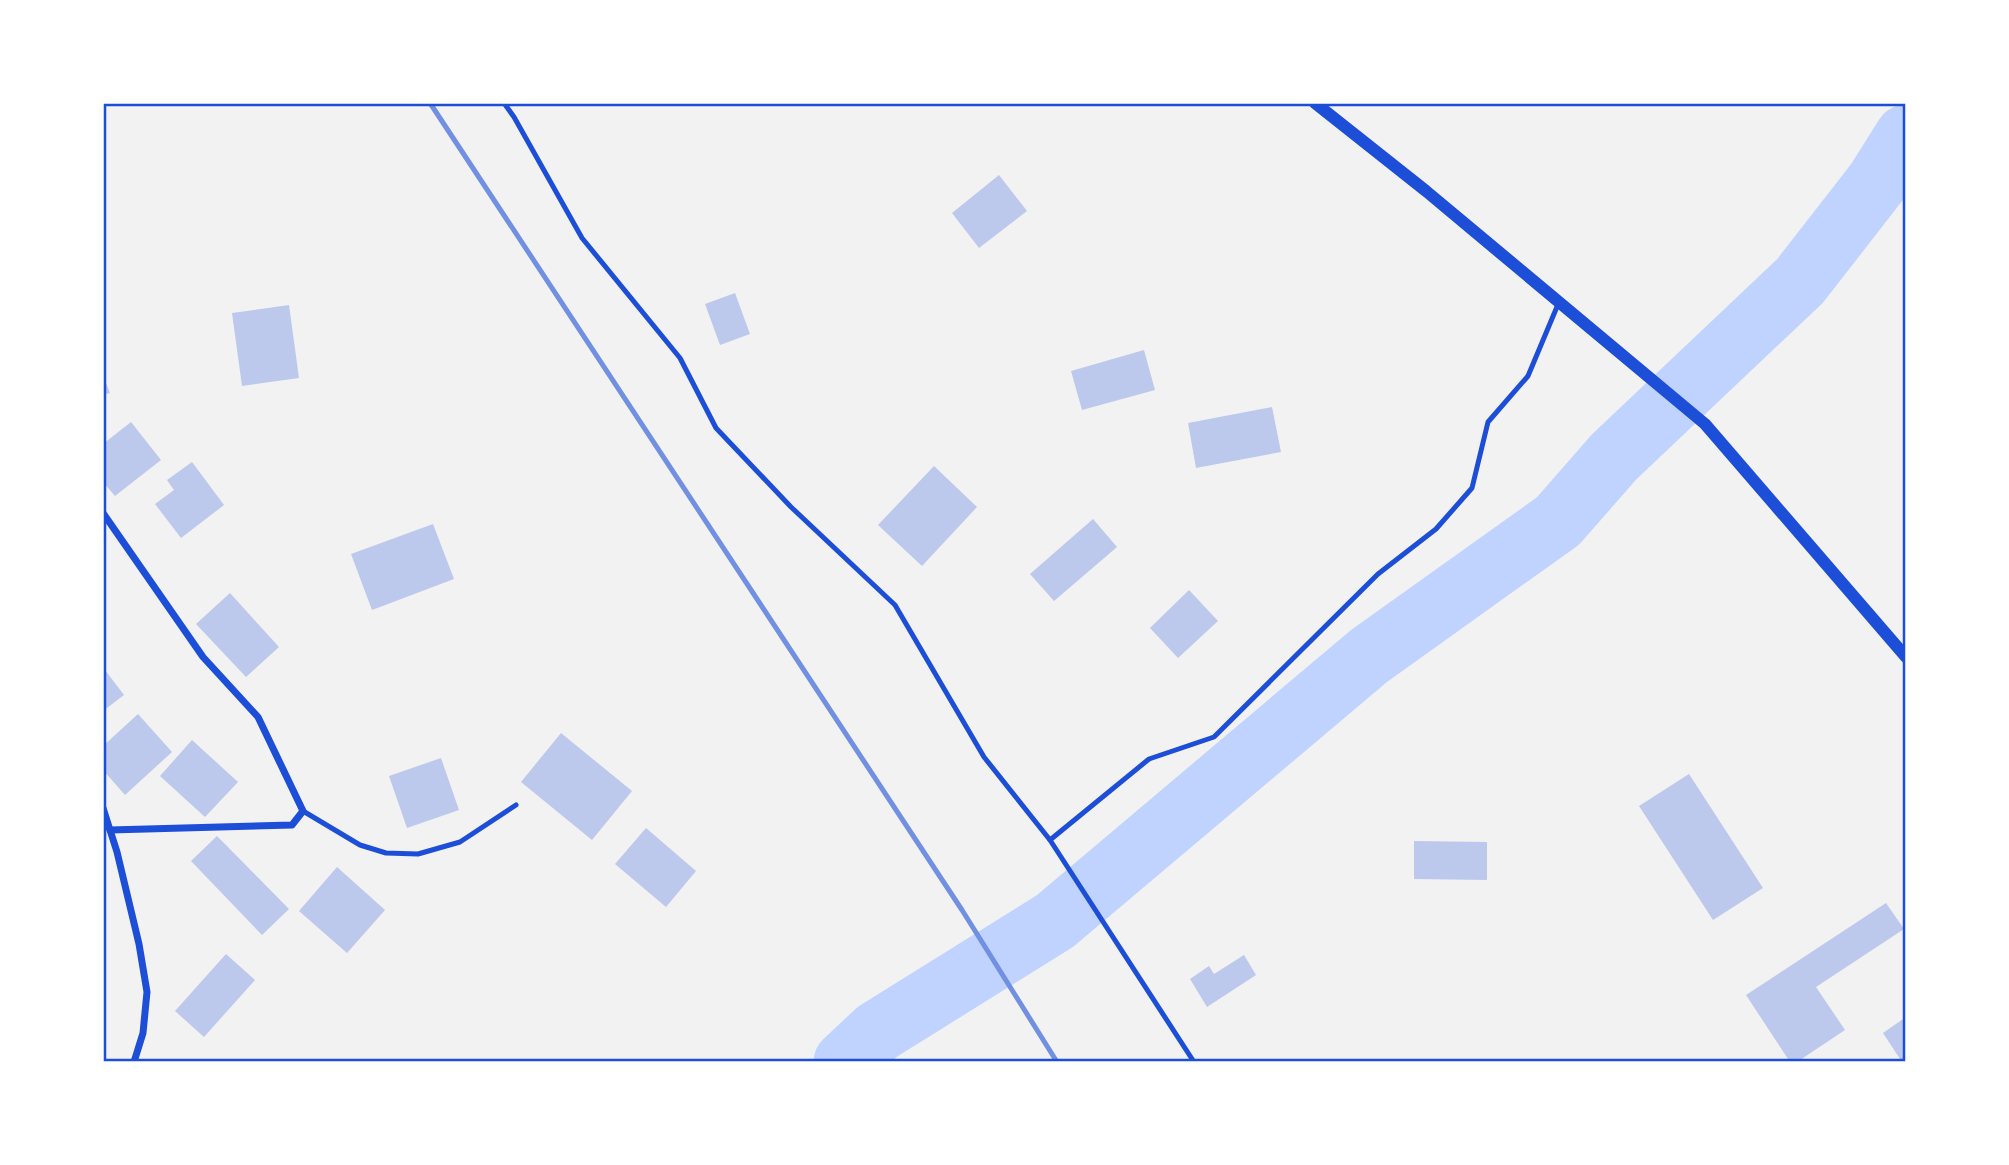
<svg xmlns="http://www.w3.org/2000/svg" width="2009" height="1165" font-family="Poppins,sans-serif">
	<rect width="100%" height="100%" fill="#f2f2f2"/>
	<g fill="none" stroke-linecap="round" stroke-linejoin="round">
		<polyline stroke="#bfd3fe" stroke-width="63" points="845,1062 877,1032 1055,921 1369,656 1558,521 1614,457 1800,281 1877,182 1906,136"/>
	</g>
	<g fill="#bdc9ec">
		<polygon points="999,175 1027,211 979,248 952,213"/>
		<polygon points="735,293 750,334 720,345 705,304"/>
		<polygon points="289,305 299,378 242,386 232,313"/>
		<polygon points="1144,350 1155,390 1082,410 1071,371"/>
		<polygon points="103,375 110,393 103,395"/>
		<polygon points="1272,407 1281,452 1196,468 1188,423"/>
		<polygon points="131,422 161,460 115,496 103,482 103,444"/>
		<polygon points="192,462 224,505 181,538 155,504 174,490 167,480"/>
		<polygon points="934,466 977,507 922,566 878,525"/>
		<polygon points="1093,519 1117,547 1054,601 1030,574"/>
		<polygon points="433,524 454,579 372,610 351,554"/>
		<polygon points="1189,590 1218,621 1178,658 1150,628"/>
		<polygon points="230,593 279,647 246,677 196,624"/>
		<polygon points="105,670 124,695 103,711 103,671"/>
		<polygon points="138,714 172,752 125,795 103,770 103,746"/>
		<polygon points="561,733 632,791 592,840 521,782"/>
		<polygon points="192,740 238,782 205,817 160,776"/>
		<polygon points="441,758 459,810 407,828 389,776"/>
		<polygon points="1689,774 1763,888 1713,920 1639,806"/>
		<polygon points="646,828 696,871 666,907 615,864"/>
		<polygon points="217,836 289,909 262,935 191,861"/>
		<polygon points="1414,841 1487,842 1487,880 1414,879"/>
		<polygon points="337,867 385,910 347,953 299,911"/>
		<polygon points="1886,903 1904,929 1816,987 1845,1030 1797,1062 1790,1062 1746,995"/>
		<polygon points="226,954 255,980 204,1037 175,1011"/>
		<polygon points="1244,955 1256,975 1207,1007 1190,979 1209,966 1214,974"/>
		<polygon points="1906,1017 1906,1062 1902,1062 1883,1033"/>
	</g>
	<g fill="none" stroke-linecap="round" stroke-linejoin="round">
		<g stroke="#1d4ed8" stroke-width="5">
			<polyline points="504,103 514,117 582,238 680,358 716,428 791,507 895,605 984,757 1050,840 1194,1062"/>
			<polyline points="303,811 360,845 386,853 418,854 460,842 516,805"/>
			<polyline points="1050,840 1149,759 1214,737 1378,574 1436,529 1472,488 1488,422 1528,376 1559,302"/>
		</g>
		<g stroke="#1d4ed8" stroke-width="7">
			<polyline points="103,513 203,657 258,717 303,811 292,825 110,830"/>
			<polyline points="103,808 117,852 139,944 147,992 143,1033 134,1062"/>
		</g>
		<polyline stroke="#1d4ed8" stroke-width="12" points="1315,103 1426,191 1705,424 1906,657"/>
		<polyline stroke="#7290e2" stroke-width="5" points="430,103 962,910 1057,1062"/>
	</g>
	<rect width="2009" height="1165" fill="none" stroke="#ffffff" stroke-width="210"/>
	<rect x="105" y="105" width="1799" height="955" fill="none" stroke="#1d4ed8" stroke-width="2.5"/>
</svg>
